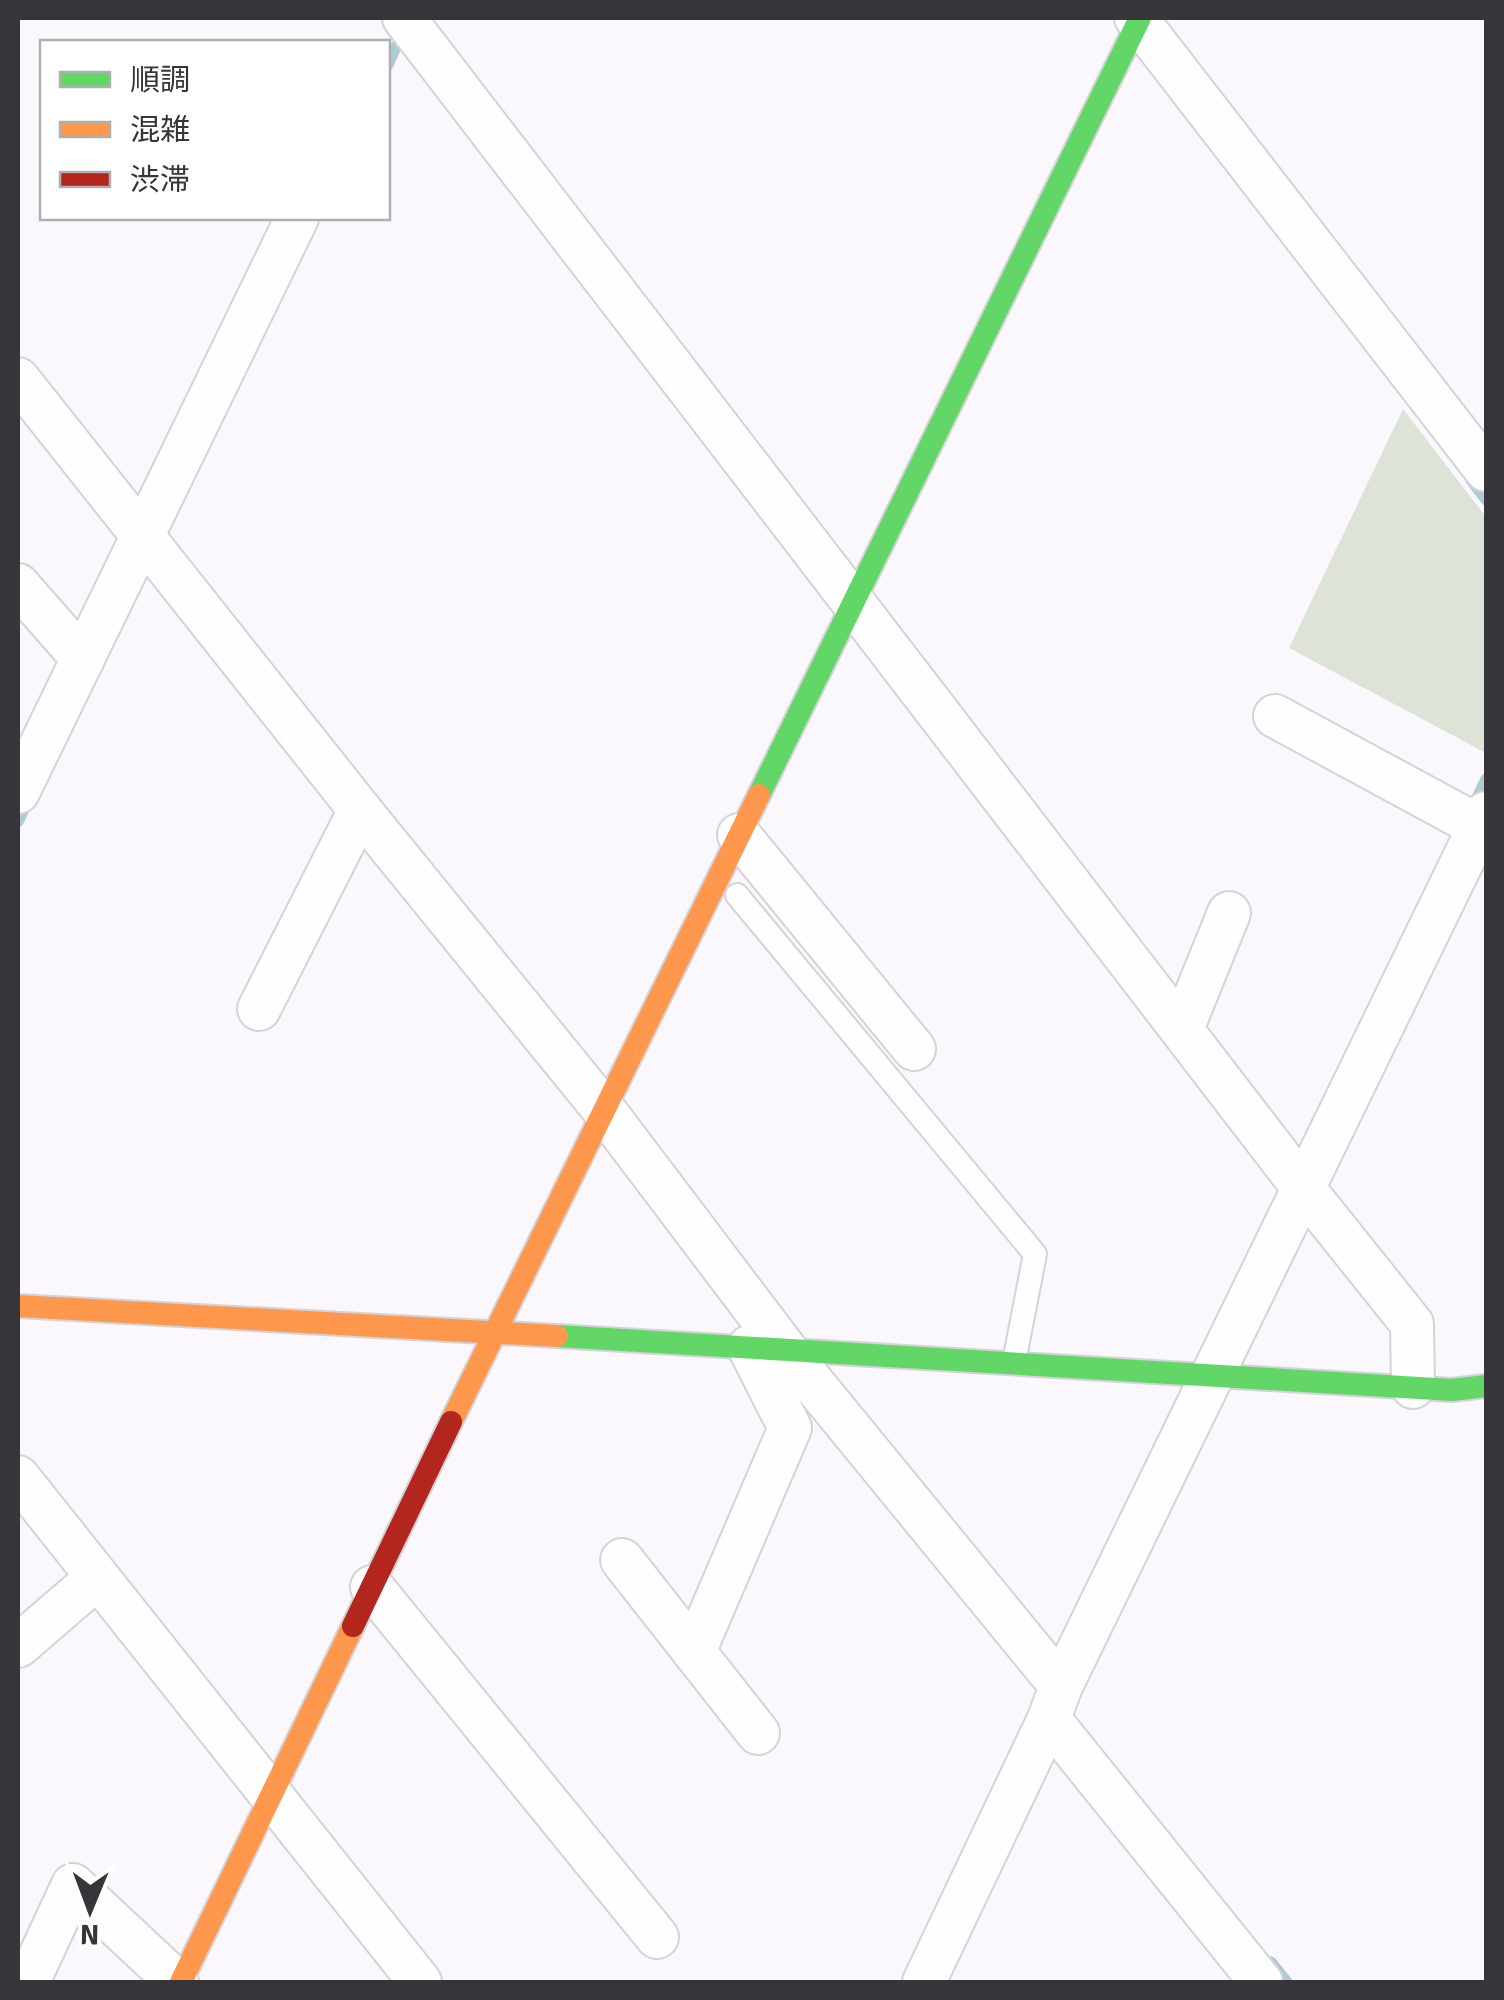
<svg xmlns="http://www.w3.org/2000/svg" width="1504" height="2000" font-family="Signika,'Noto Sans JP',sans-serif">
	<rect width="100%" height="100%" fill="#faf8fc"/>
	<polygon fill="#dde4d7" points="1403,409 1486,517 1486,753 1289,648"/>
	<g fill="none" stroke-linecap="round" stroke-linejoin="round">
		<g stroke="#afcad3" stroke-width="11">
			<polyline points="388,65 397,45"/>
			<polyline points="1471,480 1486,500"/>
			<polyline points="1474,804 1486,779"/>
			<polyline points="18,822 29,799"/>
			<polyline points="1271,1962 1287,1982"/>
		</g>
		<g stroke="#d4d3d7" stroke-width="26">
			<polyline id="lane" points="737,895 1035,1254 1014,1362"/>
		</g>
		<g stroke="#d4d3d7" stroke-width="46">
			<g id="street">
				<polyline points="404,18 1304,1189 1412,1324 1413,1387"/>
				<polyline points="1136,18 1486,470"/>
				<polyline points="18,379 360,810 604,1110 785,1349 1061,1686"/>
				<polyline points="18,585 83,659"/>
				<polyline points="1275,716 1480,827"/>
				<polyline points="18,792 297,218"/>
				<polyline points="739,835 914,1049"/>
				<polyline points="259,1009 360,810"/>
				<polyline points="1182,1029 1229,913"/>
				<polyline points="18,1477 420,1982"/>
				<polyline points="622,1560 758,1733"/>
				<polyline points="372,1587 657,1937"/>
				<polyline points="18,1646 97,1578"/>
				<polyline points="694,1652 790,1428 749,1347"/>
				<polyline points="1049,1719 1261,1982"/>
				<polyline points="28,1982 73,1885 177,1982"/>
				<polyline points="924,1982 1049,1719 1061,1686 1486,813"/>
			</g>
		</g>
		<g stroke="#d4d3d7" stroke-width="26">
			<g id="fast">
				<polyline points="759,795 1140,18"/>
				<polyline points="557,1336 1452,1390 1486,1386"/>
			</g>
		</g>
		<g stroke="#d4d3d7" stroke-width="26">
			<g id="slow">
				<polyline points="18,1306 557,1336"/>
				<polyline points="451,1422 759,795"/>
				<polyline points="181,1982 353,1626"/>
			</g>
		</g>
		<g stroke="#d4d3d7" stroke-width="26">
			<polyline id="jam" points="353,1626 451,1422"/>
		</g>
		<use href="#lane" stroke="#fefeff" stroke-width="22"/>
		<use href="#street" stroke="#fefeff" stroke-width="42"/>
		<use href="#fast" stroke="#63d668" stroke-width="22"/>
		<use href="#slow" stroke="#ff974d" stroke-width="22"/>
		<use href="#jam" stroke="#b3261e" stroke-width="22"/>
	</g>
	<rect width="1504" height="2000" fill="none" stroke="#37353a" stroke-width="40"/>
	<rect x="40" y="40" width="350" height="180" fill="#ffffff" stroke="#afaeb0" stroke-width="2.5"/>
	<rect x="60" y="72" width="50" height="15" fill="#63d668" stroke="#afaeb0" stroke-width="2.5"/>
	<text x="130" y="90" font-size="30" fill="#37353a">順調</text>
	<rect x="60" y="122" width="50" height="15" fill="#ff974d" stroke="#afaeb0" stroke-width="2.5"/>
	<text x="130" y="140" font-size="30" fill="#37353a">混雑</text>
	<rect x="60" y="172" width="50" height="15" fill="#b3261e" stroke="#afaeb0" stroke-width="2.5"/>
	<text x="130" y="190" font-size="30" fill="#37353a">渋滞</text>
	<g transform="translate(90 1910) rotate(181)" stroke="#ffffff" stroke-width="8" paint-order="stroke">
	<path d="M0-8L18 38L0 25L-18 38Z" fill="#37353a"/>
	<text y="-15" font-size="28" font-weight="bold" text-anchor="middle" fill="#37353a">N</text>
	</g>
</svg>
